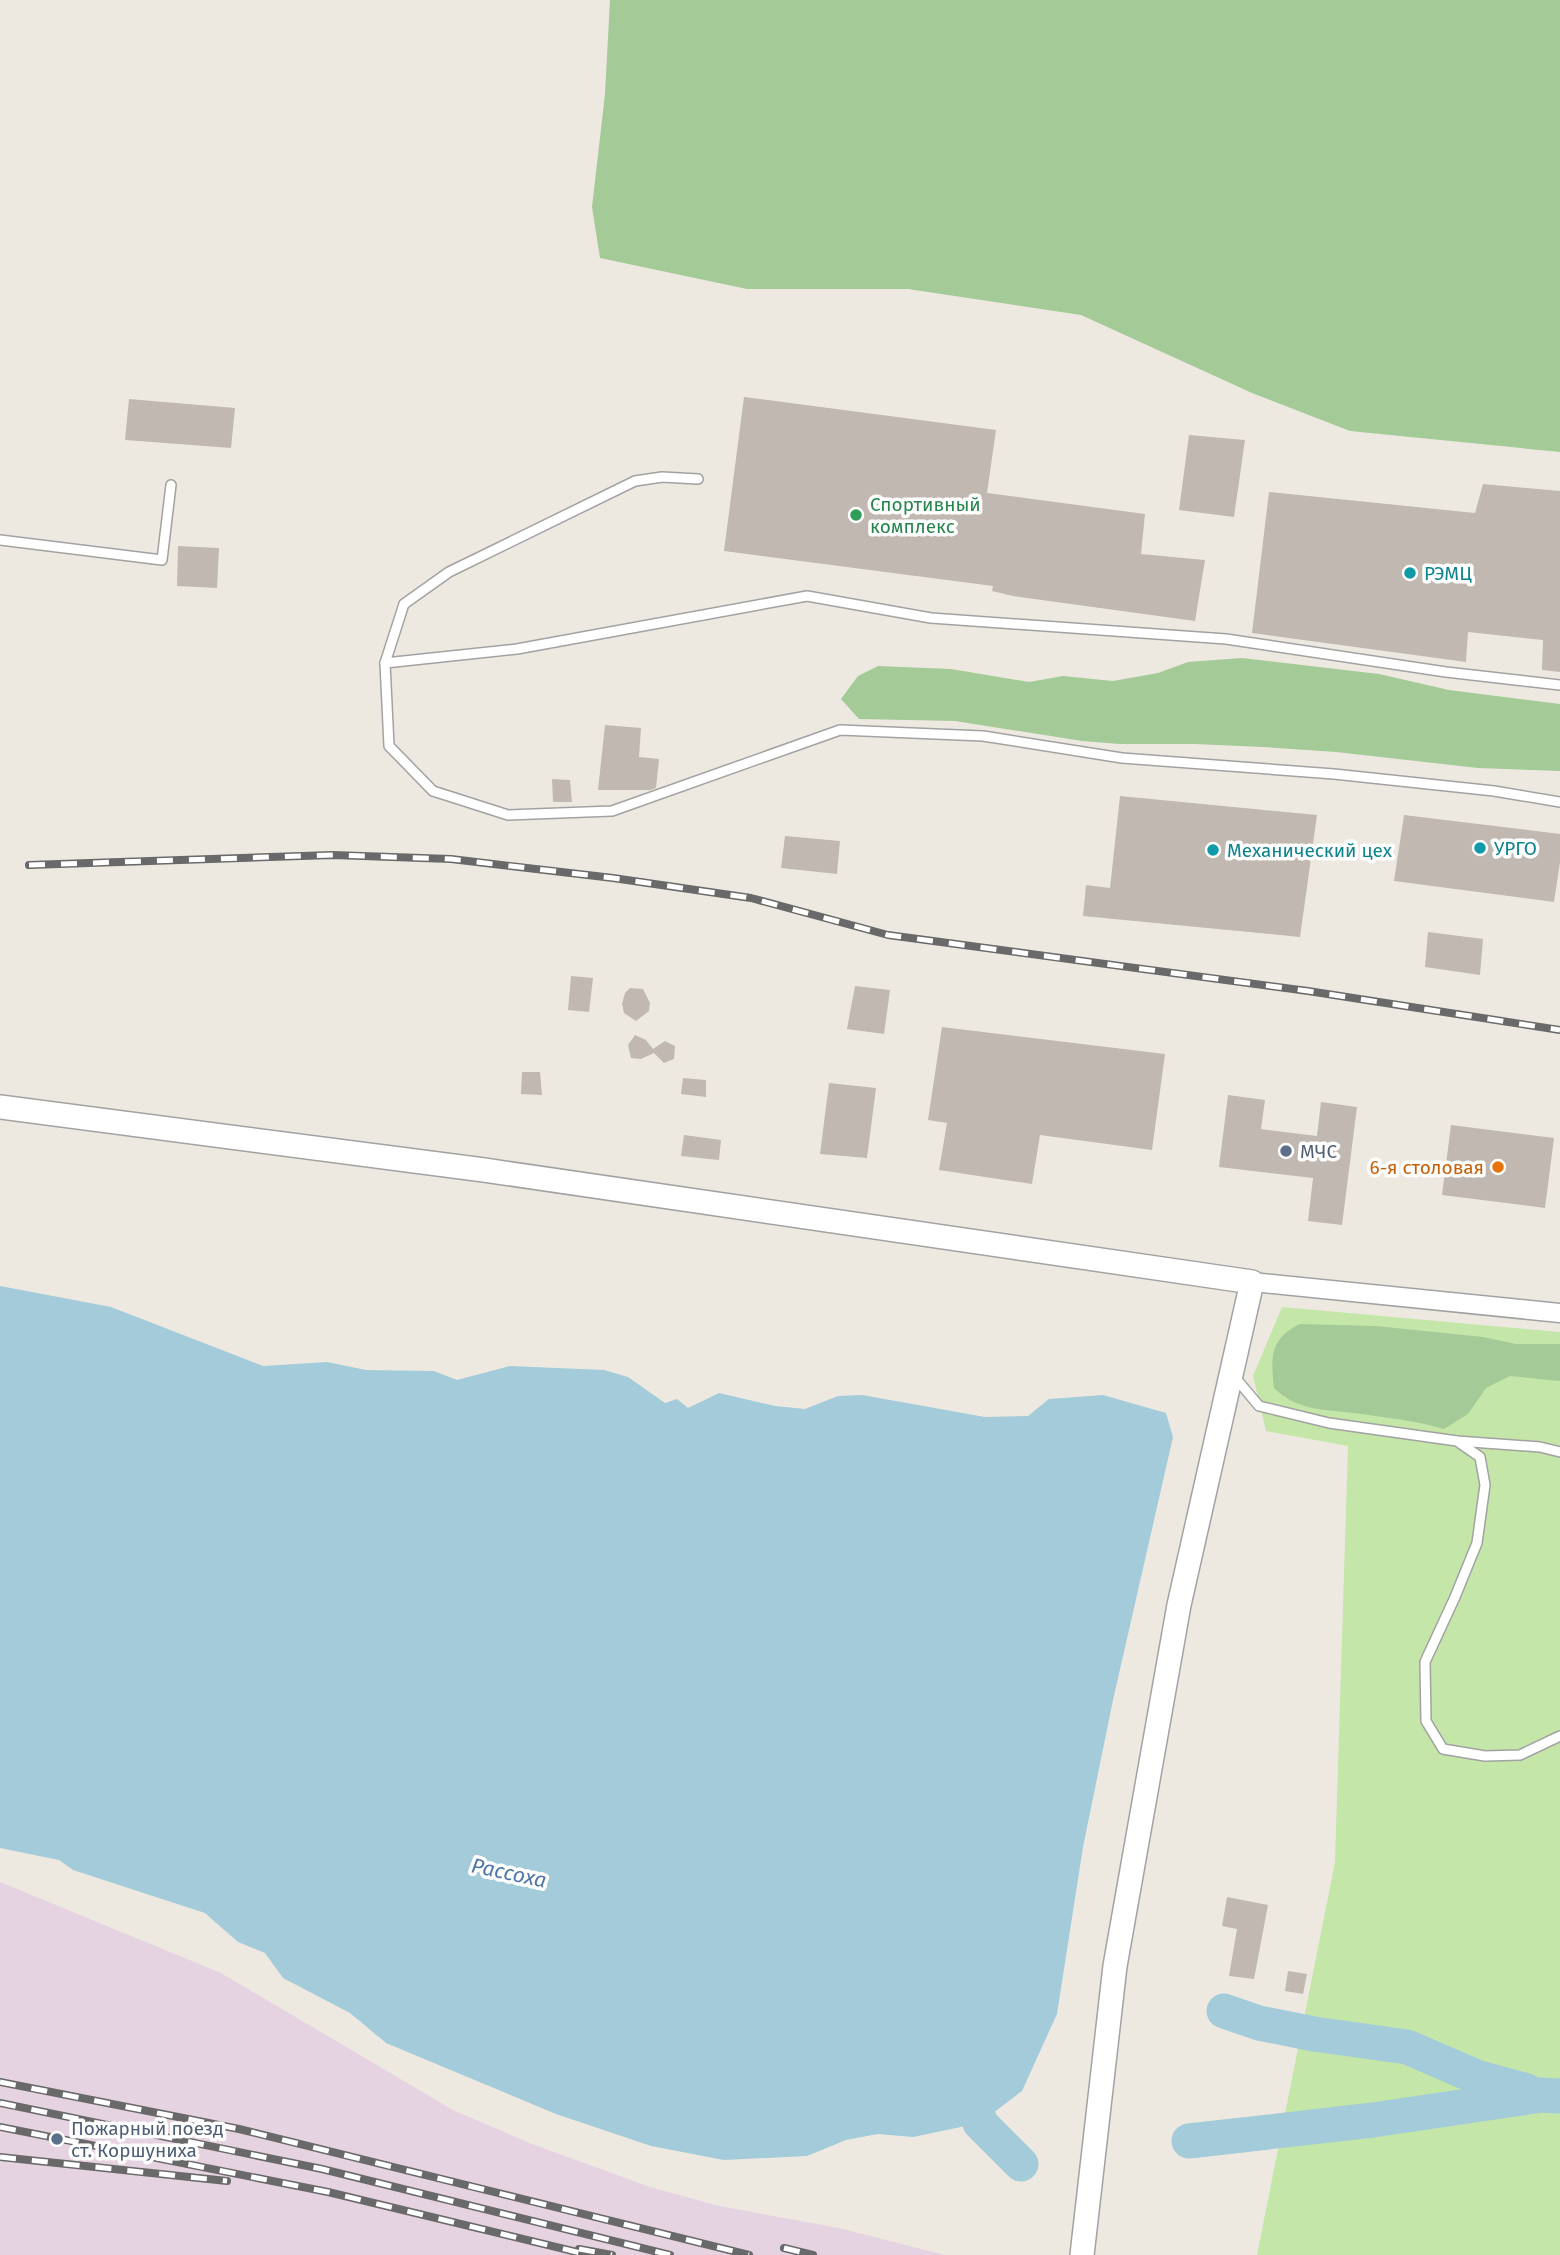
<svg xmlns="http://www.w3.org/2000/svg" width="1560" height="2255" font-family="'Fira Sans',sans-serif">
	<rect width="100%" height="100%" fill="#ede9e1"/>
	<polygon fill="#e5d3e1" points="0,1882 221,1973 453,2110 532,2144 650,2187 719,2206 839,2228 945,2255 0,2255"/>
	<polygon fill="#c4e6a8" points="1282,1307 1560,1332 1560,2255 1257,2255 1335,1862 1348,1446 1266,1431 1253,1376"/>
	<g fill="#a4ca97">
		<polygon points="610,0 1560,0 1560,452 1350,431 1252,393 1081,315 908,289 747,289 600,258 592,207 605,94"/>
		<polygon points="1242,658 1379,674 1449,690 1560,704 1560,771 1478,768 1336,752 1263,747 1194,744 1120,744 1082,741 955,721 859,719 841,699 858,676 878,666 951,669 1029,682 1063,676 1113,681 1158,673 1188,662"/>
		<path d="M1300 1324 1376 1326 1483 1337 1516 1344H1560V1381L1510 1376 1486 1388 1468 1414 1444 1429C1417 1421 1389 1418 1362 1414 1330 1409 1299 1413 1274 1388 1271 1358 1269 1339 1300 1324Z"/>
	</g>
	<polygon fill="#a3cbd9" points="0,1286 111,1307 263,1366 327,1362 366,1370 434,1371 457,1380 510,1366 604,1370 628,1377 665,1403 677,1399 688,1408 719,1393 775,1406 805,1409 838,1396 862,1395 985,1417 1028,1416 1049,1399 1103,1395 1166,1413 1173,1437 1113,1700 1083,1847 1057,2014 1022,2091 980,2123 913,2137 878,2134 846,2140 807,2156 724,2160 651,2146 556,2114 386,2043 350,2013 283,1978 265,1953 238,1942 205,1913 73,1870 59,1860 0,1848"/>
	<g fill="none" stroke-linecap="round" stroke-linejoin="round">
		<g stroke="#a3cbd9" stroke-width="35">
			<polyline points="1224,2011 1259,2023 1314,2034 1407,2047 1479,2078 1527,2091"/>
			<polyline points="970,2079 980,2123 1021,2164"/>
			<polyline points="1189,2141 1373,2120 1541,2095 1560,2096"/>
		</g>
	</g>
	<g fill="#c1b8b1">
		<polygon points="744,397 996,430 987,493 1145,514 1141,554 1205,560 1195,621 1013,596 992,591 993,586 724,551"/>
		<polygon points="129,399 235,408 231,448 125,440"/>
		<polygon points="1189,435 1245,440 1234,517 1179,510"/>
		<polygon points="1483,484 1560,491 1560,672 1542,670 1543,640 1468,632 1466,662 1252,633 1269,492 1475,513"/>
		<polygon points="178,546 219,548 217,588 177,586"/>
		<polygon points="605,725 641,728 639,757 659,759 656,788 650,790 598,790"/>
		<polygon points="552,779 570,780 572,802 553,802"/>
		<polygon points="1120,796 1317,815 1300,937 1083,916 1086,885 1110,888"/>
		<polygon points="1404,815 1560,834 1560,862 1554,902 1394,881"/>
		<polygon points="785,836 840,841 837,874 781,868"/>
		<polygon points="1428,932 1483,939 1480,975 1425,967"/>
		<polygon points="571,976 593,978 589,1012 568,1010"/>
		<polygon points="855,986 890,990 884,1034 847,1029"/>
		<polygon points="630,988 643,989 650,1003 649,1011 636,1021 624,1013 622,1004 625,993"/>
		<polygon points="942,1027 1165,1054 1152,1150 1040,1135 1032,1184 939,1170 947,1123 928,1120"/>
		<polygon points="635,1035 646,1040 653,1049 665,1041 675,1046 674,1059 664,1063 654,1053 641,1059 631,1058 628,1045"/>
		<polygon points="522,1072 540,1072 542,1095 521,1094"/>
		<polygon points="683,1078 706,1080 706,1097 681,1094"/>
		<polygon points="829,1083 876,1088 867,1158 820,1154"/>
		<polygon points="1228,1095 1265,1100 1261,1129 1317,1136 1321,1102 1357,1107 1342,1225 1308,1221 1313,1178 1219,1167"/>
		<polygon points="1451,1125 1554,1138 1545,1208 1442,1195"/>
		<polygon points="684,1135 721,1140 719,1160 681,1156"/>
		<polygon points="1227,1897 1268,1905 1254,1979 1229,1976 1237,1929 1222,1926"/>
		<polygon points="1288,1971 1307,1974 1303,1994 1285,1991"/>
	</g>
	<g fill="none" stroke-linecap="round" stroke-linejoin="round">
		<g stroke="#a2a2a2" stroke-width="12">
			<g id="service">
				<polyline points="0,540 162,560 171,485"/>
				<polyline points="385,663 404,604 449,572 635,481 662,477 698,479"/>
				<polyline points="1560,685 1446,672 1226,639 931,618 807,596 517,649 385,663 389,746 433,791 508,815 612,811 840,730 983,736 1122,758 1334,774 1494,791 1560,802"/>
				<polyline points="1233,1375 1259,1406 1329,1423 1457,1441 1540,1447 1560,1452"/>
				<polyline points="1457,1441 1480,1457 1485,1485 1477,1543 1455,1597 1425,1662 1426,1721 1443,1749 1485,1756 1520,1755 1560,1736"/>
			</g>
		</g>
		<g stroke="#a2a2a2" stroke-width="21">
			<polyline id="minor" points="1252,1282 1560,1313"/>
		</g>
		<g stroke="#a2a2a2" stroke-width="26">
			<polyline id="tertiary" points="0,1107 484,1170 1252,1282 1179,1605 1115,1966 1082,2255"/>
		</g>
		<use href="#service" stroke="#fff" stroke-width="9"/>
		<use href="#minor" stroke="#fff" stroke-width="18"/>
		<use href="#tertiary" stroke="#fff" stroke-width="23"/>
		<g stroke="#696969" stroke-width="8">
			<g id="rail">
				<polyline points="29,865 333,855 451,859 613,878 751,898 888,935 1308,991 1560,1030"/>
				<polyline points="0,2082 239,2129 749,2255"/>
				<polyline points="0,2103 322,2169 670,2255"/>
				<polyline points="0,2127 328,2192 589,2255"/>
				<polyline points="0,2157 227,2181"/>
				<polyline points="784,2248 813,2255"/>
				<polyline points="579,2249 612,2255"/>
			</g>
		</g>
		<use href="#rail" stroke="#fff" stroke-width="5" stroke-dasharray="16" stroke-linecap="butt"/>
	</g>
	<circle fill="#2e9e5b" stroke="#fff" stroke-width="2.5" cx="856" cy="515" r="7"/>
	<g fill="#0f9aa8" stroke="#fff" stroke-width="2.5">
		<circle cx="1410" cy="573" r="7"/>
		<circle cx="1480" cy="848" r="7"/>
		<circle cx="1213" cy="850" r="7"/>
	</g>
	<g fill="#5c6f8a" stroke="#fff" stroke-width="2.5">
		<circle cx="1286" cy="1151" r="7"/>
		<circle cx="57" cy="2139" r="7"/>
	</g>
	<circle fill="#e8710a" stroke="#fff" stroke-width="2.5" cx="1498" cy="1167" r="7"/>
	<g text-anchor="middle" stroke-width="7" stroke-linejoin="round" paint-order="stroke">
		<g font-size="19" fill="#27864d" stroke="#fff" text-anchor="start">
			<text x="870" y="511">Спортивный<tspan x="870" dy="22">комплекс</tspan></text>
		</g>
		<g font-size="19" fill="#0d838f" stroke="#fff" text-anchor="start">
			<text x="1424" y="580">РЭМЦ</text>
			<text x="1494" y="855">УРГО</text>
			<text x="1227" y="857">Механический цех</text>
		</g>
		<g font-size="19" fill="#4e5e75" stroke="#fff" text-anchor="start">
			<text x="1300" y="1158">МЧС</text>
			<text x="71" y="2135">Пожарный поезд<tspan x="71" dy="22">ст. Коршуниха</tspan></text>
		</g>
		<g font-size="19" fill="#c56008" stroke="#fff" text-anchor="end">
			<text x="1484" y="1174">6-я столовая</text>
		</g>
		<g font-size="21" font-style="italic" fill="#4d76a6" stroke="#fff">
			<text transform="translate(509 1873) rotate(12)" y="7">Рассоха</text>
		</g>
	</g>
</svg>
